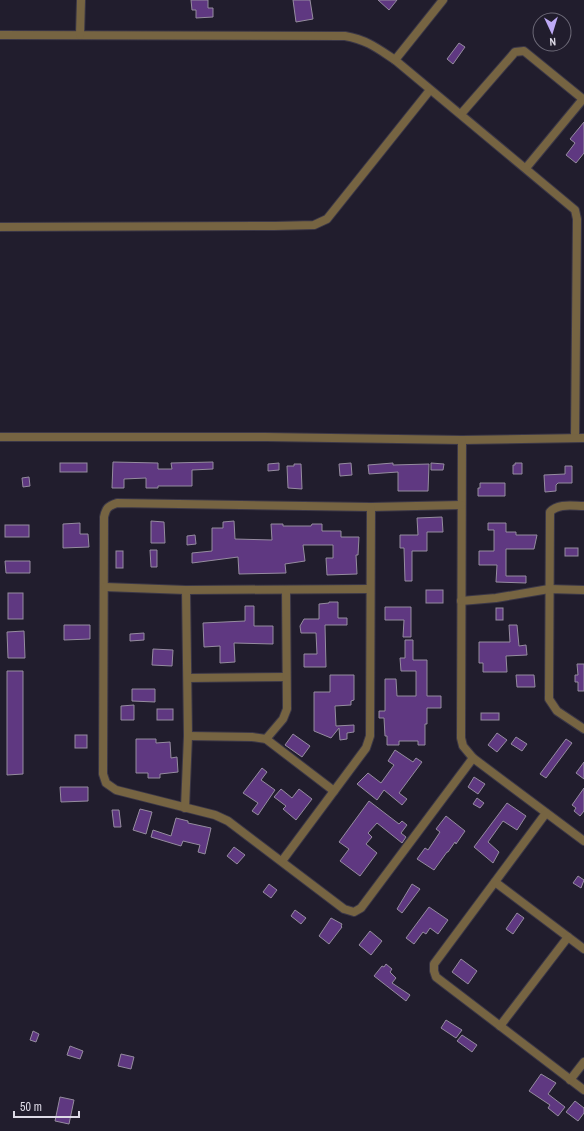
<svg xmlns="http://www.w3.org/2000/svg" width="584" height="1131" font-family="'Archivo Narrow',sans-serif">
	<rect width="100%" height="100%" fill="#211d2d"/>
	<g fill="#5f3881" stroke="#958c9f">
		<polygon points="191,0 208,0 208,8 213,8 213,17 196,18 196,10 192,10"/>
		<polygon points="293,0 310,0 313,19 296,22"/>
		<polygon points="378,0 397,0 389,10"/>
		<polygon points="459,43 465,47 453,64 447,59"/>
		<polygon points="584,122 584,153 576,163 566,155 575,143 570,139"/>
		<polygon points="113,462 158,463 158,469 172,469 171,463 213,462 213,469 192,470 192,486 158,486 158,488 146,488 146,478 124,479 124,488 112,488"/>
		<rect x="60" y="463" width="27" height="9"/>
		<polygon points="279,463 279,470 268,471 268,464"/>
		<polygon points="351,463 352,475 340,476 339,464"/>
		<polygon points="393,463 393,465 429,464 428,491 398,491 398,472 369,474 368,465"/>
		<polygon points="431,463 444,464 443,470 431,470"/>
		<polygon points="515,463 522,463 522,474 513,474 513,465 515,465"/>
		<polygon points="294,464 301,464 302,489 288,488 287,466 294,466"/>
		<polygon points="565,466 572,466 572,483 558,483 556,485 556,491 545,492 544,475 565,474"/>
		<polygon points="29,477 30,486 23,487 22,478"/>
		<polygon points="480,483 505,483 505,496 478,496 478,488 480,488"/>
		<polygon points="442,517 443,532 427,532 427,551 412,551 412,581 405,581 404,548 400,548 400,535 418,535 417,518"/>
		<polygon points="151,521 164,522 165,543 151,543"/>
		<polygon points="234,521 235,539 272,540 271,524 283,524 283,526 311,526 312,524 322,524 322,531 341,531 341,537 359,537 358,555 356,555 357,574 327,575 326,558 333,558 333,545 303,545 305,561 285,564 286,573 239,574 238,557 192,563 192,553 212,551 212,528 223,528 223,522"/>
		<polygon points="80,523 80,534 88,534 89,547 63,548 63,524"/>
		<polygon points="488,523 506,523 506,532 516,532 516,535 537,535 534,549 506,549 506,576 526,576 526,583 496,582 497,565 479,565 479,551 494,551 494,530 488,530"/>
		<rect x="5" y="525" width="24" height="12"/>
		<polygon points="195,535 196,544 187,545 187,536"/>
		<rect x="565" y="548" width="13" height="8"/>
		<polygon points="150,550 157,550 157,567 151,567"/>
		<rect x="116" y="551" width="7" height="17"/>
		<polygon points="5,561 30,561 30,573 6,573"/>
		<rect x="426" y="590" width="17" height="13"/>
		<rect x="8" y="593" width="15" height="26"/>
		<polygon points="329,602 338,602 338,618 347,618 347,625 325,625 326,667 304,667 304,654 317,654 316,633 301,633 300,626 304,619 319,619 319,604 329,603"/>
		<polygon points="245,606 254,606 254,626 273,626 273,644 234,643 235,662 220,663 220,646 204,647 203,623 245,621"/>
		<polygon points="385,607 411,607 411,637 403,637 404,620 385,620"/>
		<rect x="496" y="608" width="7" height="12"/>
		<polygon points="64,625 90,625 90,639 64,640"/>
		<polygon points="509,625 517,625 519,646 526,645 527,655 506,656 507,672 483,672 483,663 479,663 479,642 510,642"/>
		<polygon points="24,631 25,658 8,658 7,632"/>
		<polygon points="144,633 144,640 130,641 130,634"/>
		<polygon points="405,640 413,640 413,660 427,660 427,696 441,696 441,708 427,708 427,724 425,724 425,745 418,745 418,741 399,741 399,745 387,745 387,736 385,736 384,718 379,718 379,711 385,711 385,679 396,679 397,696 416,696 416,671 401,671 400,658 405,658"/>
		<polygon points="153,649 173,650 172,666 152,665"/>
		<polygon points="577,664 584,664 584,691 578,691 578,682 575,682 575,675 578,675"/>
		<polygon points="7,671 23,671 23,774 7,775"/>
		<polygon points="330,675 354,675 354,700 351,701 351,705 335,706 336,726 354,725 354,732 347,733 347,739 340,740 339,728 331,738 314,731 314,692 330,692"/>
		<polygon points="516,675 534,675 535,687 517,687"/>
		<polygon points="132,689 155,689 155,702 132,701"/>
		<polygon points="134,705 134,720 121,720 121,706"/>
		<rect x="157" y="709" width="16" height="11"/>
		<rect x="481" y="713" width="18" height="7"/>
		<polygon points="497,733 507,740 497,752 488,745"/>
		<polygon points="293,734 310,746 302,757 285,745"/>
		<rect x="75" y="735" width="12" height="13"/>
		<polygon points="516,737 527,744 522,751 511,744"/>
		<polygon points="136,739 156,739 156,743 170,742 171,758 177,757 178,772 160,774 160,778 148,778 148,773 136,773"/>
		<polygon points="566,739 572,743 546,778 540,774"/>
		<polygon points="395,750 413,762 416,758 422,762 399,793 407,799 402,805 384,790 377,800 357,784 368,773 381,783 394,765 388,761"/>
		<polygon points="584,762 584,779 576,773"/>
		<polygon points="262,768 267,772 261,780 275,790 258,815 252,811 258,803 243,793"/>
		<polygon points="474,777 485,784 478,794 468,787"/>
		<polygon points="60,787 88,787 88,801 61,802"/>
		<polygon points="584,788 584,811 580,816 574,811 576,808 572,805"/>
		<polygon points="281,789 292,798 299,789 312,799 296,820 283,809 286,806 274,797"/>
		<polygon points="477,798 484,803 480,808 473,804"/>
		<polygon points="369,801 399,824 402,821 407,825 401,833 406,837 402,843 377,823 368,833 372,837 366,844 377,853 360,876 340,861 349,849 339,842"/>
		<polygon points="507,803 526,816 517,830 503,821 488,842 499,852 493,863 474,847"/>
		<polygon points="140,809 152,812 146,834 133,830"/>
		<polygon points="112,810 119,810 121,827 114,827"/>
		<polygon points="446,816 465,831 456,844 455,842 448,852 447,852 434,870 417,859 425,848 428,850 440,832 436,829"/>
		<polygon points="176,818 188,821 188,823 211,828 205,854 198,852 200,845 183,841 181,846 151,837 153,830 171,836"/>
		<polygon points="234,847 245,855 237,864 227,856"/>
		<polygon points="578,876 584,880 581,888 573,883"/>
		<polygon points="269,884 277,890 271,898 263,892"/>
		<polygon points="412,884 420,889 402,913 397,909"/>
		<polygon points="429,907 448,920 438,934 430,928 426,934 423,932 414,944 406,938"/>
		<polygon points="295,910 306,918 301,924 291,916"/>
		<polygon points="517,913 524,918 513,934 506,929"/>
		<polygon points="331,918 342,924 341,926 342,927 329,944 319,936"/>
		<polygon points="370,931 382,941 371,955 359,945"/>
		<polygon points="461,959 477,971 468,984 452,972"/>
		<polygon points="386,964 392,969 390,972 396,978 392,983 410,995 406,1001 374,976 382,966 384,967"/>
		<polygon points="446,1020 462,1030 456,1038 441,1028"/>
		<polygon points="33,1031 39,1034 36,1042 30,1040"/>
		<polygon points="462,1035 477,1045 472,1052 457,1041"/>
		<polygon points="70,1046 83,1051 80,1059 67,1055"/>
		<polygon points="121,1054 134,1057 131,1069 118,1066"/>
		<polygon points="541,1074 556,1083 548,1094 565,1107 558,1116 548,1108 550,1105 529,1091"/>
		<polygon points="60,1097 74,1100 69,1124 55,1121"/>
		<polygon points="575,1101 584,1108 584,1113 578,1121 566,1112"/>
	</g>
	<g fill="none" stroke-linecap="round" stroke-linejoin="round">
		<g stroke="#3b3747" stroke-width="10">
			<g id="minor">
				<path d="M0 35 345 36C367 40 377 48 395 60L575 210 577 219 575 438"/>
				<polyline points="80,35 81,0"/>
				<polyline points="395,60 443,0"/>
				<polyline points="461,114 515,52 524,51 584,100"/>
				<polyline points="526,168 583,99"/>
				<polyline points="0,227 275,226 314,225 327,219 430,90"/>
				<polyline points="0,437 266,437 462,440 584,438"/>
				<polyline points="462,440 461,738 463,746 473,758 584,841"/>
				<path d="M461 505 371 507 117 503C108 506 106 508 104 517L103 774 106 783 116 790 215 815 228 821 344 909 354 912 361 908 473 758"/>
				<path d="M584 506C573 506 558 503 550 512L549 699 557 711 584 729"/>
				<polyline points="105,587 186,590 370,589"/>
				<polyline points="461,601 496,598 549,589 584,590"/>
				<polyline points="188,678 286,677"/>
				<polyline points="188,736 252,737 266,739 334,791"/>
				<polyline points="266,739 283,719 287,709 286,590"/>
				<polyline points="185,808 188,736 186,590"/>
				<polyline points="546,813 434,964 434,971 436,977 584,1090"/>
				<polyline points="282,861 366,748 370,736 371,507"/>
				<polyline points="495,882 584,949"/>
				<polyline points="500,1026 568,937"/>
				<polyline points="570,1080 584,1062"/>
			</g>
		</g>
		<use href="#minor" stroke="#766442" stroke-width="8"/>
	</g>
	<g transform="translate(552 32) rotate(176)"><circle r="19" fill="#211d2d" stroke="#6c6977"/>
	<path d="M0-3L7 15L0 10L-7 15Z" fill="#bda9f5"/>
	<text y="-6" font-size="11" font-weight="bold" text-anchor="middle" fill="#dddae6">N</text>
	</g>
	<path d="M14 1111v6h65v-6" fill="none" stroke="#dddae6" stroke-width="2"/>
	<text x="20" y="1111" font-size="12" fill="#dddae6" stroke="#211d2d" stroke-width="3" paint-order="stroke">50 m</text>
</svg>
